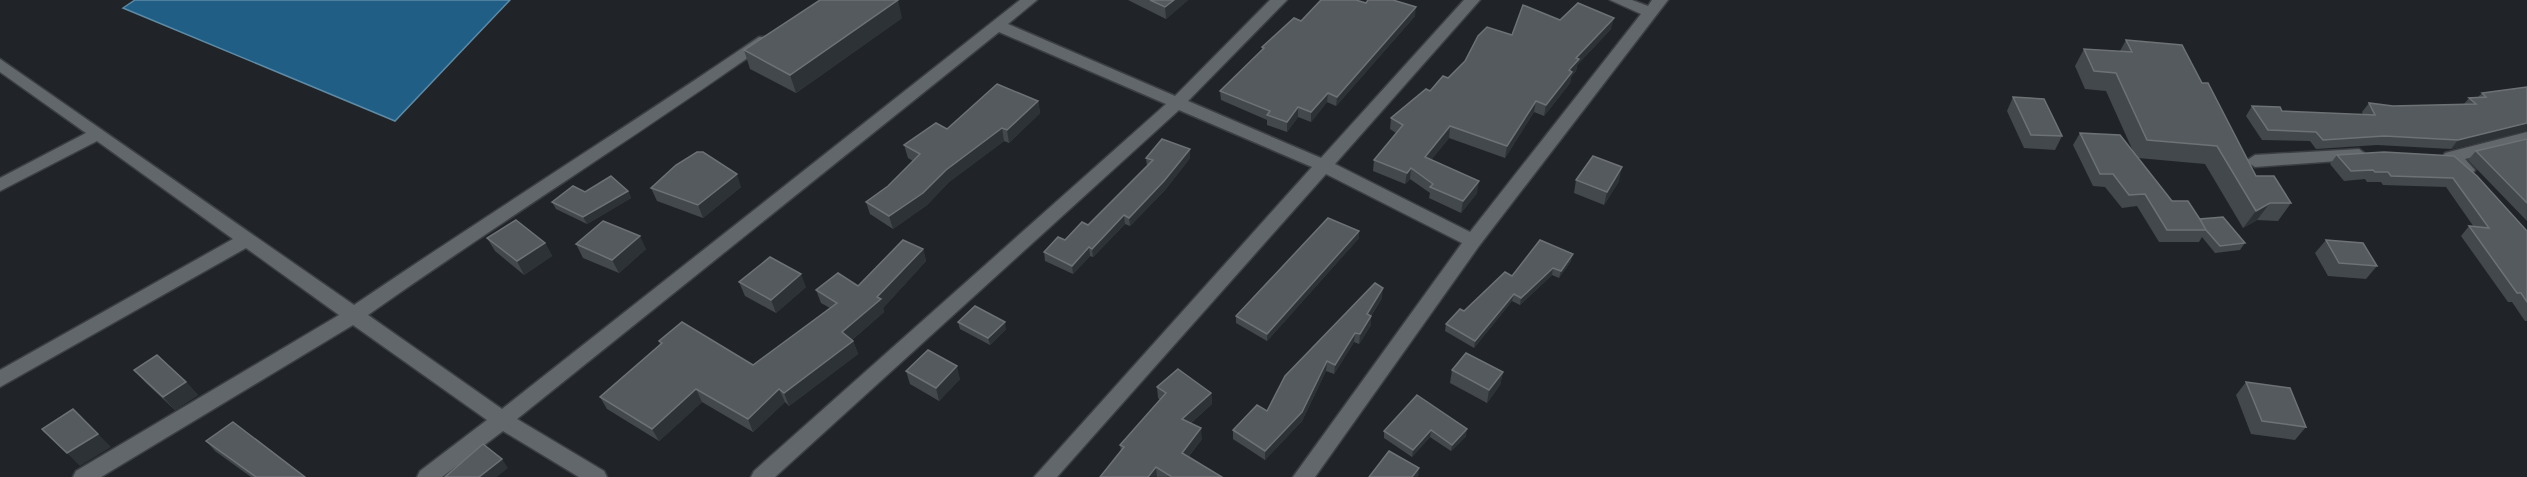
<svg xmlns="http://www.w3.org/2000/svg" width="2527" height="477" font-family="Helvetica,sans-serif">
	<rect width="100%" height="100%" fill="#202428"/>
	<polygon fill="#205e85" stroke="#5e8aa6" stroke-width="1.5" points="135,0 510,0 395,121 123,8"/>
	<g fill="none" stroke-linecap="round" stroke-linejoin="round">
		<g stroke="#3b3f43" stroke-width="3">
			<g id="street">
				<path d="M1020 0H1037L1008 24 1175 96 1270 0H1287L1188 101 1321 158 1464 0H1480L1335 164 1470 232 1641 14 1610 0H1632L1648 6 1652 0H1668L1479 246 1315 477H1293L1462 243 1326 174 1057 477H1034L1312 167 1179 110 775 477H751L754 471 1166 104 999 32 517 419 604 471 607 477H579L503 431 442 477H417L420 471 487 420 353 325 101 477H73L76 471 339 315 246 248 0 387V370L233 239 97 141 0 191V178L86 133 0 72V59L354 305C488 214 625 128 759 37H769L772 40 769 43C637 136 500 222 368 315L502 409Z"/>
				<polygon points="2527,132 2527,144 2465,159 2475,170 2472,174 2460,174 2443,157 2445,153"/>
				<polygon points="2359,149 2367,155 2365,159 2255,167 2246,161 2255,155"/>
			</g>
		</g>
		<use href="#street" fill="#62676c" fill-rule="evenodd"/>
	</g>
	<g fill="#43484c">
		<polygon points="1128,0 1188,0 1166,19"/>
		<polygon points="1366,3 1415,16 1336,106 1327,102 1311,122 1298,117 1287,132 1267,125 1267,120 1221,100 1220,91 1262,50 1262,47 1301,21"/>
		<polygon points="902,18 796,93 750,69 744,50"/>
		<polygon points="1560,20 1611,29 1577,65 1576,71 1571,77 1570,83 1544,116 1534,112 1505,158 1449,138 1431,160 1477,193 1461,213 1429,198 1430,193 1410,179 1405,184 1373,171 1374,160 1396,133 1390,129 1391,118 1512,35"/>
		<polygon points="2126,40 2202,83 2256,176 2291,203 2278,221 2257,220 2243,228 2205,164 2138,158 2172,201 2200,219 2245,243 2240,250 2215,253 2202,237 2199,242 2159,242 2137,206 2122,208 2105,187 2093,186 2073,145 2080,133 2133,151 2106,91 2085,89 2075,66 2084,49 2120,51"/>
		<polygon points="2527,87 2527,131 2451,149 2377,145 2316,149 2310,141 2262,140 2246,116 2252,106 2282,111 2363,115 2362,112 2369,103 2393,106 2464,104 2469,98 2478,97 2482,93"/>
		<polygon points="2013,97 2062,136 2055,150 2024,148 2007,111"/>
		<polygon points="1038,101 1040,113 1009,143 1004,141 949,182 927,205 893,229 870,214 866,202 888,186 913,161 908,158 904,145 947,129"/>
		<polygon points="2527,139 2527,221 2468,160 2476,151"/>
		<polygon points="1190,149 1190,158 1165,190 1130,226 1125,224 1093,257 1090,256 1073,274 1045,261 1044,252 1088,225 1147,166 1146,158"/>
		<polygon points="2337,155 2454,156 2527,231 2527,321 2525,321 2512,302 2508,302 2461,236 2469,226 2474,227 2446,187 2383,185 2381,182 2367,182 2365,179 2344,181 2330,164"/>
		<polygon points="1576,180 1619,181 1604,205 1574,193"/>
		<polygon points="741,187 703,218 657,201 651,188"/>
		<polygon points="628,191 631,198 587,224 556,209 552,202 585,192"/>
		<polygon points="1359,231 1359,238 1267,341 1236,323 1236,316"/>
		<polygon points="487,238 545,243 552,256 524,275 495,251"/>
		<polygon points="2326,240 2377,266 2366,279 2328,276 2315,253"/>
		<polygon points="576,244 646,249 619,273 583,258"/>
		<polygon points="923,249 926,261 883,308 884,312 852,340 853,341 858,354 789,406 785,402 753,432 702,402 659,441 607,409 600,397 660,345 659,341 753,365 830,308 821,303 816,290 858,286"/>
		<polygon points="1571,261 1559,278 1552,275 1520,305 1512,301 1474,348 1445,331 1446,324 1464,311 1512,276"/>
		<polygon points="739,282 806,287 776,313 745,296"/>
		<polygon points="1382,298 1371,316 1371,325 1359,344 1354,342 1334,374 1326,371 1302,421 1265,460 1233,439 1233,430 1267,411"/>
		<polygon points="958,322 1006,329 990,345 960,329"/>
		<polygon points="134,370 186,382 198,395 175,410 146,383"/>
		<polygon points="1452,370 1503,372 1500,385 1487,403 1450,383"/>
		<polygon points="906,371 960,379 939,401 910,384"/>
		<polygon points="2246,382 2306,427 2295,440 2251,434 2236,395"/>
		<polygon points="1157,387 1211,393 1212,404 1191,423 1202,439 1189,456 1222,477 1100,477 1121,451 1120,445 1160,400 1158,398"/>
		<polygon points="1417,395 1466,436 1451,451 1430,437 1412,457 1384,438 1384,431"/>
		<polygon points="206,441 305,477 251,477 215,451"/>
	</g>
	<g fill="#2d3236">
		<polygon points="898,0 902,18 796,93 790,75"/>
		<polygon points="1174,0 1188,0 1166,19 1165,7"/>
		<polygon points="1416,7 1415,16 1336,106 1337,97"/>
		<polygon points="1614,18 1611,29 1577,65 1576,71 1571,77 1570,83 1544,116 1546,105 1576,58"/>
		<polygon points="1328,93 1327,102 1311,122 1311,112"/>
		<polygon points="1038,101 1040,113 1009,143 1007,130"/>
		<polygon points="1536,101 1534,112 1505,158 1507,146"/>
		<polygon points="1298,107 1298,117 1287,132 1287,122"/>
		<polygon points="2527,123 2527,131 2451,149 2458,140"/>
		<polygon points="1450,126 1449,138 1424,169 1425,157"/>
		<polygon points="1002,128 1004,141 949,182 927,205 893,229 889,216 946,170"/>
		<polygon points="1190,149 1190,158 1165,190 1130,226 1129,218"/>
		<polygon points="1622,167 1619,181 1604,205 1607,192"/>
		<polygon points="1411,168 1410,179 1405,184 1407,173"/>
		<polygon points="737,174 741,187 703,218 698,205"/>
		<polygon points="1479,181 1477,193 1461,213 1463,201"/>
		<polygon points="628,191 631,198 587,224 583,217"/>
		<polygon points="2270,203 2257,220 2243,228 2256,211"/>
		<polygon points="1124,215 1125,224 1093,257 1092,249"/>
		<polygon points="1359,231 1359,238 1267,341 1267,334"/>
		<polygon points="640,236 646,249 619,273 612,260"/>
		<polygon points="545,243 552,256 524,275 517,261"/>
		<polygon points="1089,247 1090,256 1073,274 1072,266"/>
		<polygon points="923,249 926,261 883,308 884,312 846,345 842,332 877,297"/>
		<polygon points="1573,254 1571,261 1559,278 1561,271"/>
		<polygon points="1553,268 1552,275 1520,305 1521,298"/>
		<polygon points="801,274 806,287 776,313 771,300"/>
		<polygon points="1383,288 1382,298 1366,323 1367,314"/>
		<polygon points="1514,294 1512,301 1474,348 1475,341"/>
		<polygon points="1371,316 1371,325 1359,344 1360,334"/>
		<polygon points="1005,322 1006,329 990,345 988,338"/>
		<polygon points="1355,333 1354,342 1334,374 1335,365"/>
		<polygon points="853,341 858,354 789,406 784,393"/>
		<polygon points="1327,361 1326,371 1302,421 1265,460 1265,451"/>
		<polygon points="957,366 960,379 939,401 936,388"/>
		<polygon points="1503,372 1500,385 1487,403 1489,390"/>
		<polygon points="186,382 198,395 175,410 163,397"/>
		<polygon points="696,389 702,402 659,441 652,429"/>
		<polygon points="779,389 785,402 753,432 748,419"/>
		<polygon points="1211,393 1212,404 1183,430 1182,419"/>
		<polygon points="1201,428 1202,439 1183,463 1182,453"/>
		<polygon points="1467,429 1466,436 1451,451 1452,445"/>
		<polygon points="1431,430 1430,437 1412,457 1413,450"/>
		<polygon points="98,434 111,447 80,466 67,453"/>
		<polygon points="502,459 508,468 497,477 479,477"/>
		<polygon points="1156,467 1157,477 1148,477"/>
		<polygon points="1419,468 1418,477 1412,477"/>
	</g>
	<g fill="#555a5e" stroke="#6d7275" stroke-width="1.5">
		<polygon points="820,0 898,0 790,75 744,50"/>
		<polygon points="1150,0 1174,0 1165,7"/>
		<polygon points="1321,0 1356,0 1366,3 1368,0 1393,0 1416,7 1337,97 1328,93 1311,112 1298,107 1287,122 1267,115 1270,111 1220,91 1264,48 1262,47 1294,18 1301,21"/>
		<polygon points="1578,3 1614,18 1576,58 1579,59 1569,70 1572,72 1546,105 1536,101 1507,146 1450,126 1425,157 1479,181 1463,201 1430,187 1433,184 1411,168 1407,173 1374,160 1403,125 1391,118 1426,89 1430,91 1443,76 1448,78 1465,61 1478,36 1487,27 1512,35 1523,5 1560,20"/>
		<polygon points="2126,40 2182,45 2202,83 2208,83 2256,176 2274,176 2291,203 2270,203 2256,211 2217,146 2147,140 2116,73 2094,71 2084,49 2132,52"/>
		<polygon points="997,84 1038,101 1007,130 1002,128 946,170 923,193 889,216 866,202 888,186 920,154 904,145 936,123 947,129"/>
		<polygon points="2527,87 2527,123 2458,140 2384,136 2323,140 2316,132 2268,130 2252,106 2280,107 2282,111 2375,115 2369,103 2393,106 2476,104 2469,98 2486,97 2482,93"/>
		<polygon points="2013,97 2044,99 2062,136 2031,135"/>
		<polygon points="2080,133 2120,135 2172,201 2188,201 2207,230 2167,230 2145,194 2129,195 2113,174 2100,174"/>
		<polygon points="1162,139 1190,149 1164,181 1129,218 1124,215 1092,249 1089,247 1072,266 1044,252 1058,237 1065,240 1082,222 1088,225 1153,160 1146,158"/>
		<polygon points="2527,139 2527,203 2476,151"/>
		<polygon points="697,152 703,152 737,174 698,205 651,188 676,165"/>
		<polygon points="2384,152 2454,156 2477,176 2527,231 2527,302 2521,293 2517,293 2469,226 2489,228 2453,178 2391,176 2388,172 2375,172 2373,170 2351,171 2337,155"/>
		<polygon points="1593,156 1622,167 1607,192 1576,180"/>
		<polygon points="611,176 628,191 583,217 552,202 573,186 585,192"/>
		<polygon points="2223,217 2245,243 2220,246 2206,230 2200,219"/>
		<polygon points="1328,218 1359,231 1267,334 1236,316"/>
		<polygon points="516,220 545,243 517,261 487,238"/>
		<polygon points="603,221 640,236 612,260 576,244"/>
		<polygon points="903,240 923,249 877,297 881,299 842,332 853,341 784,393 779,389 748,419 696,389 652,429 600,397 662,343 659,341 682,322 753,365 837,303 816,290 838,273 858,286"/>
		<polygon points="1540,240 1573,254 1561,271 1553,268 1521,298 1514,294 1475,341 1446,324 1460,309 1464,311 1505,272 1512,276"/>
		<polygon points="2326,240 2363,243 2377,266 2339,263"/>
		<polygon points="770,257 801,274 771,300 739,282"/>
		<polygon points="1375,283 1383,288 1367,314 1371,316 1360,334 1355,333 1335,365 1327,361 1302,412 1265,451 1233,430 1257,405 1267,411 1285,376"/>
		<polygon points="975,306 1005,322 988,338 958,322"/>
		<polygon points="928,350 957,366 936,388 906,371"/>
		<polygon points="1466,353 1503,372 1489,390 1452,370"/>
		<polygon points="157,355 186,382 163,397 134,370"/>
		<polygon points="1178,369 1211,393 1182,419 1201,428 1182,453 1222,477 1172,477 1156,467 1148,477 1100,477 1124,447 1120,445 1166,393 1157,387"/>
		<polygon points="2246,382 2290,388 2306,427 2262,421"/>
		<polygon points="1417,395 1467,429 1452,445 1431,430 1413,450 1384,431"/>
		<polygon points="73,409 98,434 67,453 42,429"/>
		<polygon points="233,422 305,477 256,477 206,441"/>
		<polygon points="483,444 502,459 479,477 445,477"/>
		<polygon points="1389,451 1419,468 1412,477 1369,477"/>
	</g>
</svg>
